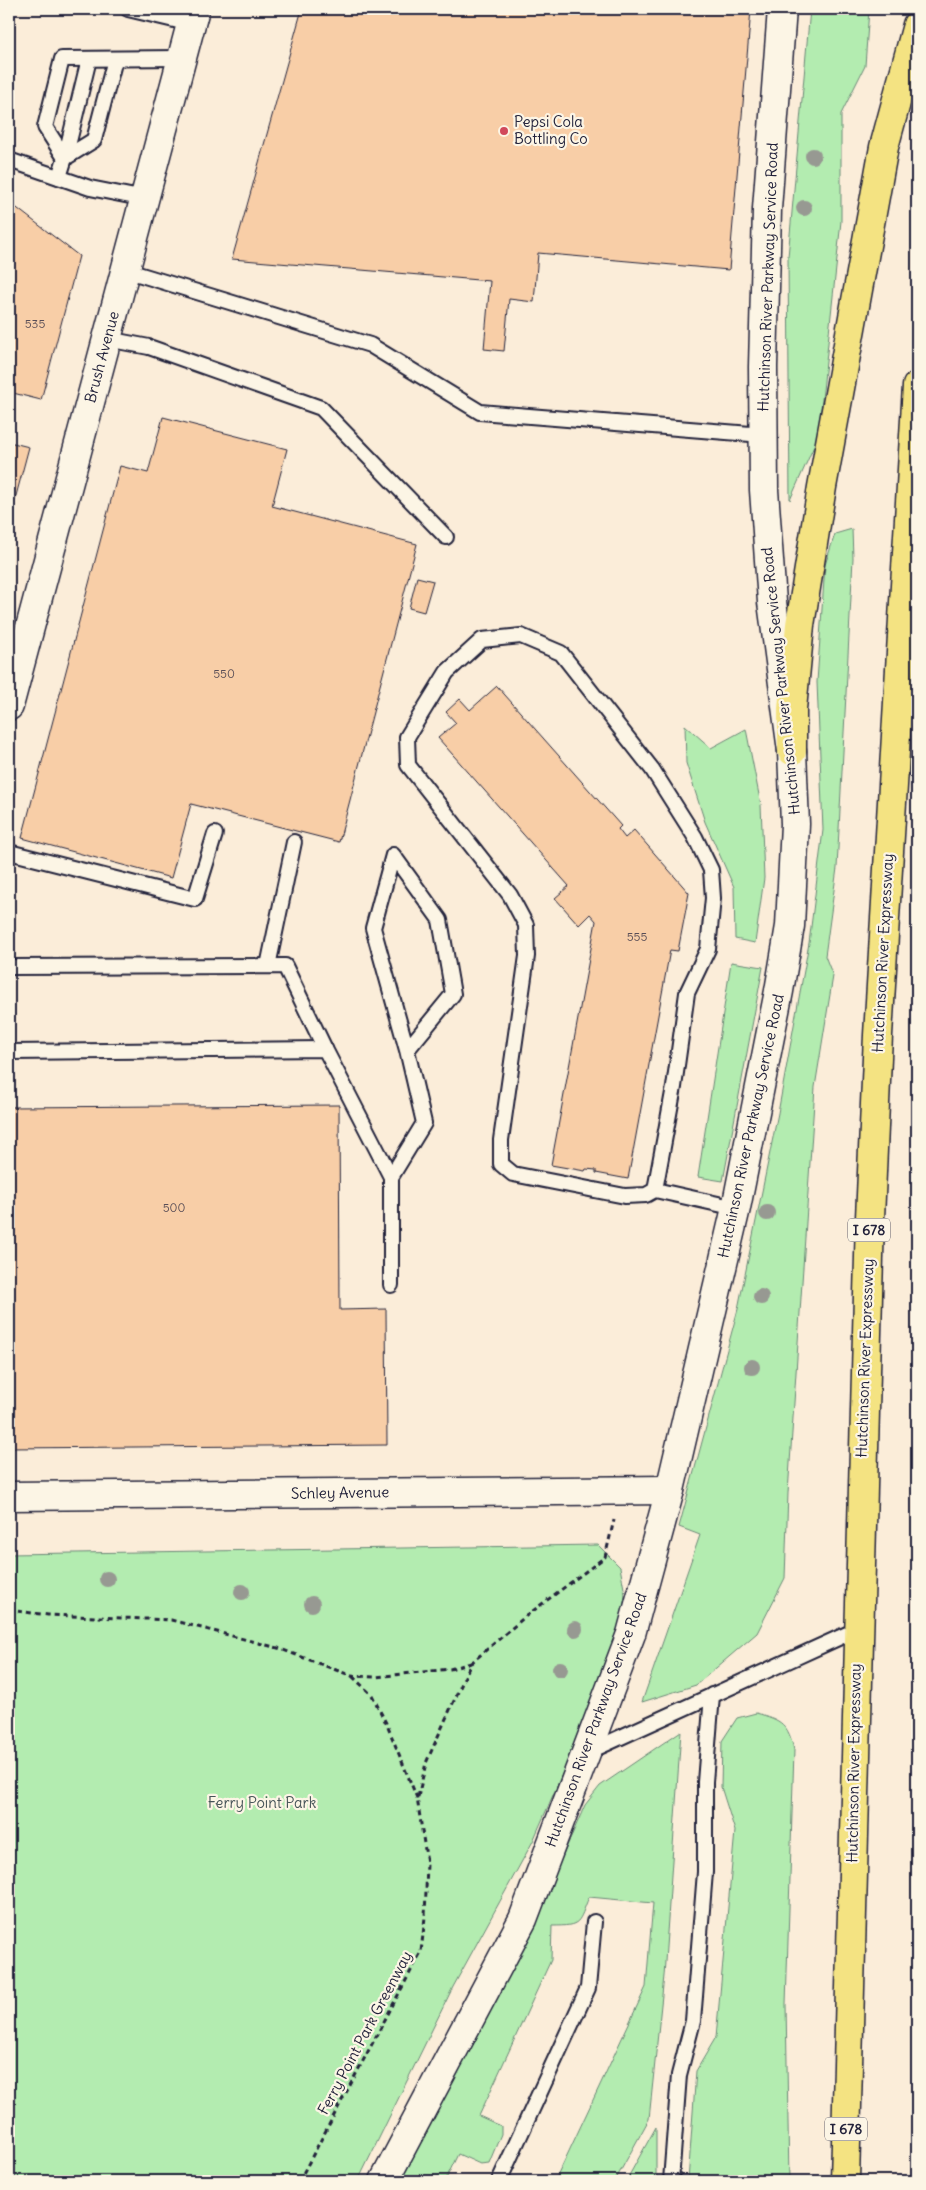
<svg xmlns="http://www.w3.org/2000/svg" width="926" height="2190" font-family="Delius,sans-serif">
	<rect width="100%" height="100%" fill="#fbedd9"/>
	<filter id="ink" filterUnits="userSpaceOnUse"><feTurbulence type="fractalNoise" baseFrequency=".02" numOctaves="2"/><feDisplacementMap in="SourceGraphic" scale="10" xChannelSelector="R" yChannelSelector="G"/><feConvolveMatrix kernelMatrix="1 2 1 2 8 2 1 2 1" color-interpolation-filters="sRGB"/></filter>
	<g filter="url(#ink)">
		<g fill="#b3ecb0" stroke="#6a8776">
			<polygon points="810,9 869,9 865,66 841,114 841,221 818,437 790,500 788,257"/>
			<polygon points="852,529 853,558 837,868 825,956 833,976 815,1087 788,1493 785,1578 757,1633 696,1685 642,1702 700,1535 679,1527 738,1309 778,1113 809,943 823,830 817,682 825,565 835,534"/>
			<polygon points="685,725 711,748 746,729 761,805 764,878 755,943 735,939 734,887 705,822 686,763"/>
			<polygon points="731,962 763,967 723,1181 698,1177"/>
			<polygon points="598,1545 620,1567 625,1594 623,1612 594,1701 533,1841 453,1987 358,2181 9,2181 9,1554"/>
			<path d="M756 1713C782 1720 788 1724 794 1750L786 2004 789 2181H688L696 2071 716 2037 735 1831 721 1787 722 1741 737 1718Z"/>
			<path d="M681 1731 664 1976 649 2119 615 2181H555L646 1987 653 1903 589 1897C578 1923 582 1926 552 1926L551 1960 479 2116 501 2126V2134L489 2163 480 2164 458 2154 445 2181H397L549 1887 585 1805 600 1786Z"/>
			<polygon points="656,2127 656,2181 626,2181"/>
		</g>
		<g fill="#f8cea7" stroke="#22223b">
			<polygon points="302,9 751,9 729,270 538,253 534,302 509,299 504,351 484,349 490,281 232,259"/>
			<polygon points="9,202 79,256 41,400 9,392"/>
			<polygon points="163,417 287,449 272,506 417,544 339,842 191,804 171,878 22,838 120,466 148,473"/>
			<polygon points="9,442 29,447 9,522"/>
			<polygon points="417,577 433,581 424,612 409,608"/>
			<polygon points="497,686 621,826 618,829 625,838 634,830 689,893 678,951 670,950 628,1179 596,1173 596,1170 586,1169 585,1171 551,1165 596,921 590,914 579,925 555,898 569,886 438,738 456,723 446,712 460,699 470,710"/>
			<polygon points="339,1105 340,1310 386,1309 387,1445 9,1448 9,1107"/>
		</g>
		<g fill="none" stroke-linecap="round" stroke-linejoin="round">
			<g stroke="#22223b" stroke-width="18">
				<g id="lane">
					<polyline points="128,9 191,24"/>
					<polyline points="65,158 94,140 115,59"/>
					<polyline points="65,158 89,59"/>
					<polyline points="9,160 90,188 145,199"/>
					<polyline points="59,177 65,158 45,127 62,59 182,58"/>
					<polyline points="125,270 370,345 480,412 763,435"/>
					<polyline points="107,339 149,347 321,408 446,537"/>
					<polyline points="9,852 195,899 215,834"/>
					<polyline points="268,966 294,842"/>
					<polyline points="9,967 285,966 325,1049"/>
					<polyline points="9,1052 325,1049 391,1177 391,1285"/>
					<polyline points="391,1177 424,1123 407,1050 373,928 393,855 440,920 453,994 407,1050"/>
					<polyline points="655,1190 674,1087 687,993 708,949 713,898 711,870 695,837 652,769 561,653 521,636 482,640 447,672 407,737 408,765 510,895 526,925 527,956 501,1140 501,1164 513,1174 625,1196 646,1195 655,1190 736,1208"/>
					<polyline points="588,1752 858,1629"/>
					<polyline points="499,2181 588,1988 594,1922"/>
					<polyline points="671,2181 679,2075 693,2021 705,1872 705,1782 712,1695"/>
				</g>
			</g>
			<g stroke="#22223b" stroke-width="31">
				<g id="secondary">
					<polyline points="9,706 195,9"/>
					<polyline points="9,1496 670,1490"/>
					<polyline points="384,2181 523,1919 631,1634 670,1490 736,1208 779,991 790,926 795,824 792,751 772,602 764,490 763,367 767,209 782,9"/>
				</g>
			</g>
			<g stroke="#22223b" stroke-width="31">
				<g id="highway">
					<polyline points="792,751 792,709 800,625 822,487 884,147 917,25"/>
					<polyline points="845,2181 870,1218 878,1035 917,386"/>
				</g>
			</g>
			<g stroke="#22223b" stroke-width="3" stroke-dasharray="5 4" stroke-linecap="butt">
				<polyline points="9,1610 48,1615 171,1620 278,1648 352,1676 375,1677 450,1669 471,1663"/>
				<polyline points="418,1797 426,1763 471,1663 526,1616 605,1557 614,1520"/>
				<polyline points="301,2177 309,2181"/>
				<polyline points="299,2181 421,1952 425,1917 427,1863 417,1798 387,1725 372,1695 352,1676"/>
			</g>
			<use href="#lane" stroke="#fcf5e5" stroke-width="14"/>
			<use href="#secondary" stroke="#fcf5e5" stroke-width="28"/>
			<use href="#highway" stroke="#f4e382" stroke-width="28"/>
		</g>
		<g fill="#979992">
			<circle cx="813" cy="156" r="8"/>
			<circle cx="804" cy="208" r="8"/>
			<circle cx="767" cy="1213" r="8"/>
			<circle cx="761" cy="1297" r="8"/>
			<circle cx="752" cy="1367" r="8"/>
			<circle cx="107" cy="1579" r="8"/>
			<circle cx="242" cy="1592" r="8"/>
			<circle cx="312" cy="1604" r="8"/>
			<circle cx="575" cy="1629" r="8"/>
			<circle cx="560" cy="1669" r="8"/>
		</g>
	</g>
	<circle fill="#d1495b" stroke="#fcf5e5" stroke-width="2" cx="504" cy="131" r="5"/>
	<g text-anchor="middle" stroke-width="4.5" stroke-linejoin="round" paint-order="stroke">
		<g font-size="12" fill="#584d56">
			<text x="35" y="328">535</text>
			<text x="224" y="678">550</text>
			<text x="637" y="941">555</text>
			<text x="174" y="1212">500</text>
		</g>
		<g fill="#fcf5e5" stroke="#63616e" stroke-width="1">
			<rect x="848" y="1218.5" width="42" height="23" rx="4"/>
			<rect x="825" y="2117.5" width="42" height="23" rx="4"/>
		</g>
		<g font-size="14" font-weight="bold" fill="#22223b">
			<text x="869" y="1235">I 678</text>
			<text x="846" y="2134">I 678</text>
		</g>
		<g font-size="15" fill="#22223b" stroke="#fcf5e5" text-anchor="start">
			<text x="514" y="127">Pepsi Cola<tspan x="514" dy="17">Bottling Co</tspan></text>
		</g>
		<g font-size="15" fill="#22223b" stroke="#fcf5e5">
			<text transform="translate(768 277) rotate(-88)" y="5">Hutchinson River Parkway Service Road</text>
			<text transform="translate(102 357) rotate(-75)" y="5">Brush Avenue</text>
			<text transform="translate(781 681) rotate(-96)" y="5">Hutchinson River Parkway Service Road</text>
			<text transform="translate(883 953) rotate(-87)" y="5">Hutchinson River Expressway</text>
			<text transform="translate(751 1126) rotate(-78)" y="5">Hutchinson River Parkway Service Road</text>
			<text transform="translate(865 1358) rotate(-88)" y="5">Hutchinson River Expressway</text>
			<text transform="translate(340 1493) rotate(-1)" y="5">Schley Avenue</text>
			<text transform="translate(596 1720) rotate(-70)" y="5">Hutchinson River Parkway Service Road</text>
			<text transform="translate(854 1763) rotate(-89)" y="5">Hutchinson River Expressway</text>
			<text transform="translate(365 2033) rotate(-62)" y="5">Ferry Point Park Greenway</text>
		</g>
		<g font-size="15" fill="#465458" stroke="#fcf5e5">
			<text x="262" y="1808">Ferry Point Park</text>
		</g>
	</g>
	<rect width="926" height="2190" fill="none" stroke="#fcf5e5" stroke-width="30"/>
	<rect x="15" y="15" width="896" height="2160" fill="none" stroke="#22223b" stroke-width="2" filter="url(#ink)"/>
</svg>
